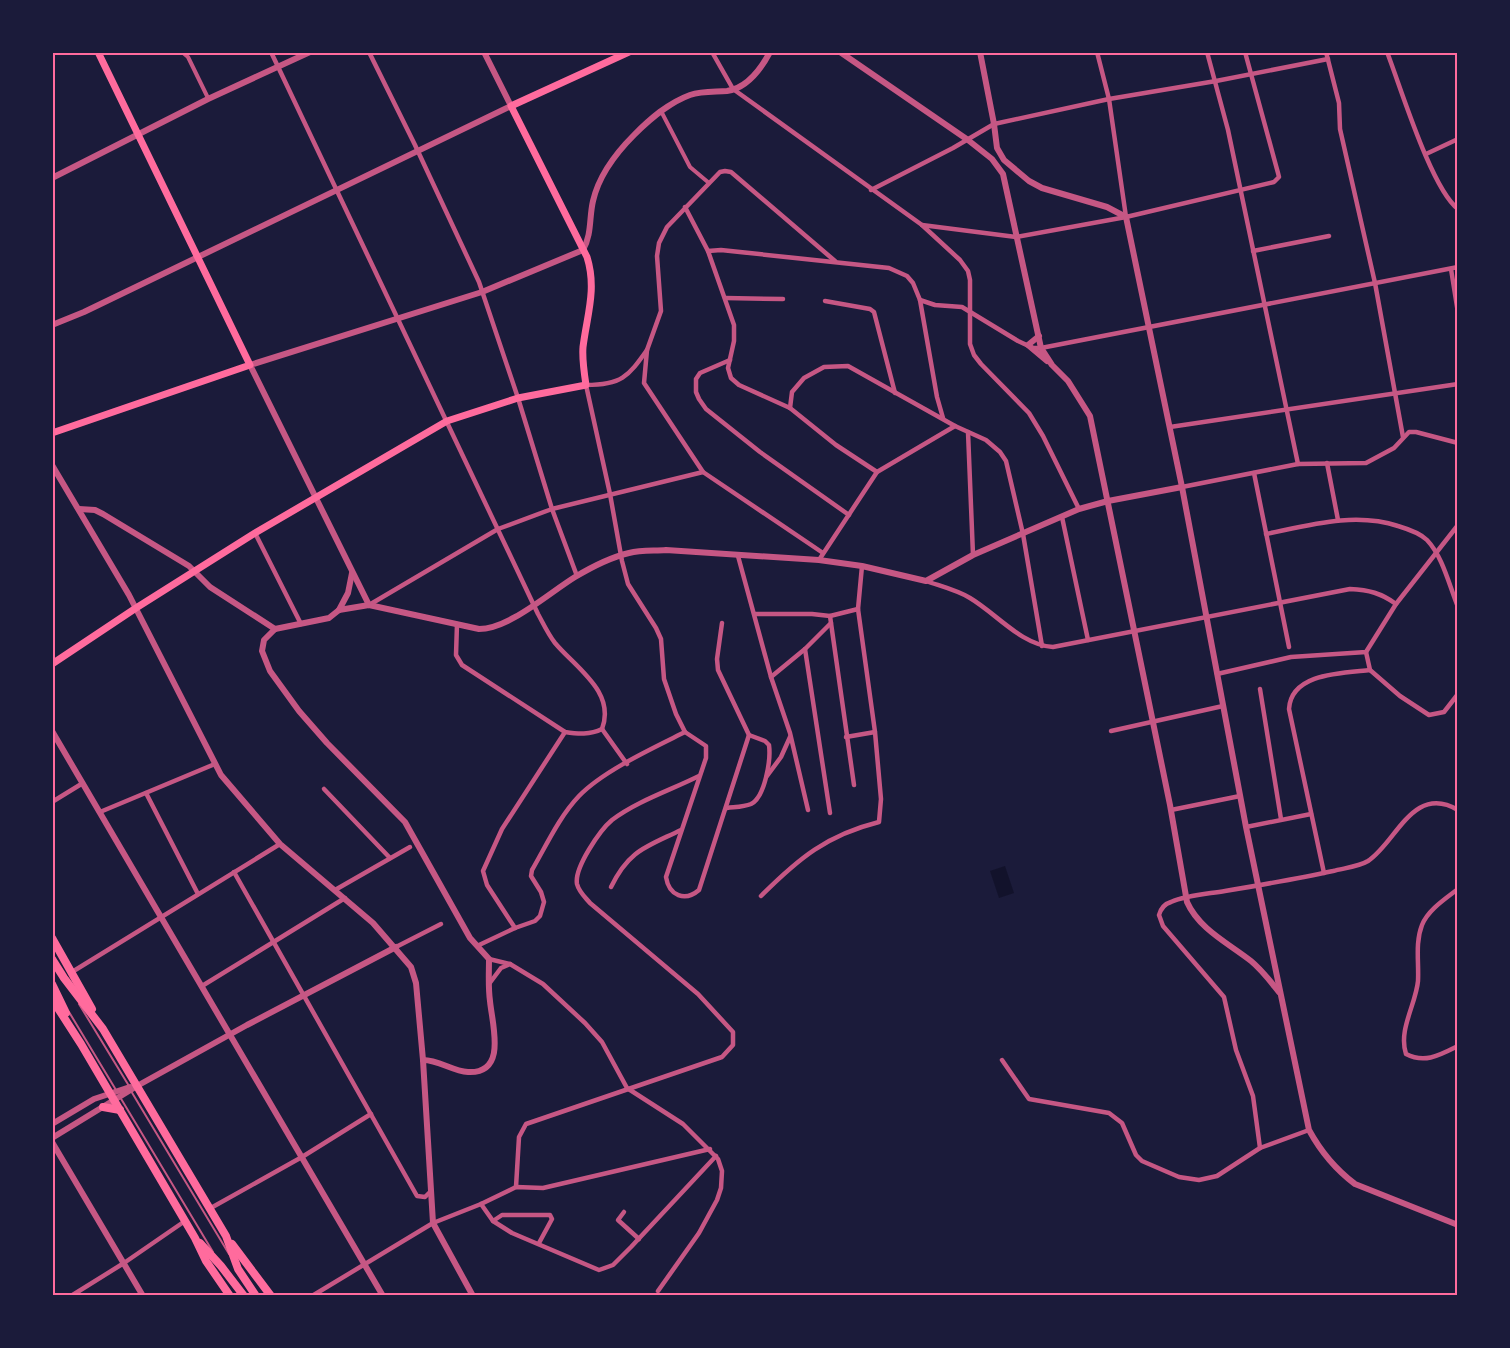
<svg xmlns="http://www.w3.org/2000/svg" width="1510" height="1348" font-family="Jost,sans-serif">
	<rect width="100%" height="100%" fill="#1b1b3a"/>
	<polygon fill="#12122b" points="1005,866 1014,893 999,898 990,871"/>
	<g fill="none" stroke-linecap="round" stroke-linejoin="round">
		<g stroke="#c65784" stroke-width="2">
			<polyline points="79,1004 129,1086"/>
			<polyline points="69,1012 116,1090"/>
			<polyline points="131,1091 229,1254"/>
			<polyline points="120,1097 213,1252"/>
		</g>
		<g stroke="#c65784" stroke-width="4">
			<polyline points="182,52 188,57 208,98"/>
			<polyline points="661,111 690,167 709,183"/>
		</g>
		<g stroke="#c65784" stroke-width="4.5">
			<path d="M271 52 538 614C543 623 548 634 555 643 576 668 616 692 602 729"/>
			<polyline points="369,52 415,145 479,282 518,398 552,509 577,576"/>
			<polyline points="712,52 733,89 922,225 960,260 968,271 970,280 970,344 974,355 981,364 1029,413 1043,436 1079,509"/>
			<polyline points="1097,52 1109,99 1126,217"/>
			<polyline points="1207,52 1228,130 1298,464"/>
			<polyline points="1326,52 1339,103 1340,129 1375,283 1403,437"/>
			<path d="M1387 52C1401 88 1431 188 1458 209"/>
			<polyline points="1426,154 1458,139"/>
			<polyline points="871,190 953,148 994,124 1109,99 1216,81 1328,59"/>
			<polyline points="685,207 708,251 734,325 734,341 728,368 731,378 739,385 790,408 836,445 877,472"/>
			<polyline points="922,225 1016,237 1126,217 1274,182 1279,177 1278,173 1245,52"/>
			<polyline points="708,251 721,250 889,268 907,276 913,283 920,300 937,397 943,418"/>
			<polyline points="1253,251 1329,236"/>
			<polyline points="1451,269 1458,313"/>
			<polyline points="725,298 783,299"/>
			<polyline points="920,300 935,305 962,307 1018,341 1033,348 1041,348 1458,267"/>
			<polyline points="825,301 870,309 874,312 895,393"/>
			<path d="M647 350C628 377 621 385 586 385L610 494 622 561 628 584 656 628 661 639 664 679 676 714 685 732 706 746V758L666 877C669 896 685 902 699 890L749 735 718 670 717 659 722 623"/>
			<polyline points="730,360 700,373 696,379 696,392 699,399 706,409 760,452 849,515"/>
			<polyline points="790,408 792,392 804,378 824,367 848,366 955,426 986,440 1000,452 1006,461 1023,534 1042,646"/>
			<polyline points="1170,427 1458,384"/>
			<polyline points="968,432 973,555"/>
			<polyline points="1327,463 1338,520"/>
			<polyline points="1254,473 1289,647"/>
			<polyline points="1182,487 1298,464 1366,463 1394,448 1409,432 1416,432 1458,443"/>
			<polyline points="1062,517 1088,640"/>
			<polyline points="255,533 301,624"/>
			<path d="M1266 534C1310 525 1355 512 1398 526 1408 529 1420 533 1427 540 1443 557 1449 585 1458 607"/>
			<polyline points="823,553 703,472 644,383 647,350 661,311 657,256 659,243 667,227 720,172 725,171 731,172 835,261"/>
			<polyline points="738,556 771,677 790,733 808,810"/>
			<polyline points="819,560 877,472 955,426"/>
			<path d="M926 581C940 586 957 590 970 598 997 614 1021 645 1053 647L1350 589C1369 590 1381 593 1396 604"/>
			<polyline points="369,605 498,529 552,509 703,472"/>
			<polyline points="755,614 812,614 830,616 858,609"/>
			<polyline points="830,616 854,785"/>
			<path d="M457 624 456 655 462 665 565 732C578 734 590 735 602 729"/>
			<polyline points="805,649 830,813"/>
			<polyline points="1366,652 1370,670 1400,696 1429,715 1444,712 1458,694"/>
			<polyline points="1217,674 1291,657 1366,652 1396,604 1458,525"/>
			<polyline points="771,677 805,649 831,623"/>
			<polyline points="1260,689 1281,819"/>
			<polyline points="602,729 627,764"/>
			<polyline points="1111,731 1223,706"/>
			<polyline points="846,737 875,732"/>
			<polyline points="767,776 781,757 790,737"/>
			<polyline points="324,789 390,858"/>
			<polyline points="146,793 198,894"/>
			<polyline points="52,802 83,783"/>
			<path d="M727 808C735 807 744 807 751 804 765 797 771 760 769 745L765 741 749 735"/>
			<polyline points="1171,810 1240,796"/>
			<polyline points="100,812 215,764"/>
			<polyline points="1246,827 1311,814"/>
			<polyline points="234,872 417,1196 425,1197 431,1191"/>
			<path d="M1324 873 1289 709C1291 673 1342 673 1370 670"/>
			<path d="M611 887C629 850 646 847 681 830"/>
			<path d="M1458 889C1445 899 1428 910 1422 925 1415 943 1419 962 1418 981 1416 1004 1398 1030 1406 1054 1425 1064 1440 1055 1458 1046"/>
			<polyline points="335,890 410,847"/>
			<path d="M761 896C799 858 827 835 879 822L881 799 875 732 858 609 862 566"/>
			<polyline points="515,928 487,885 483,871 502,829 565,732"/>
			<path d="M477 946 515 928 535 921 540 916 544 902 541 892 531 876 532 870C546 846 559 817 579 796 603 771 653 748 685 732"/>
			<polyline points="396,947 441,924"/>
			<polyline points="489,959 510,964 543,984 585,1023 602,1042 627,1088 683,1124 718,1159 722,1171 721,1188 717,1200 699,1233 658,1291"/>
			<polyline points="72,972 280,844"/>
			<polyline points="489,984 501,968 510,964"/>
			<polyline points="202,986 345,898"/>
			<polyline points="1002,1060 1029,1099 1109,1113 1122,1123 1136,1155 1142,1161 1179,1177 1199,1180 1217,1176 1260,1148 1309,1130"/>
			<path d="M1260 1148 1253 1096 1236 1050 1224 997 1163 926 1159 915C1161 908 1164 904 1171 902 1187 895 1207 894 1225 891 1261 885 1297 879 1333 871 1344 868 1358 867 1368 861 1396 843 1413 783 1458 810"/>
			<path d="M516 1187 519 1137 526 1124 722 1057 733 1045V1032L698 994 590 903C585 897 579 892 577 884 574 868 600 830 612 820 637 801 671 790 699 776"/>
			<polyline points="481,1204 493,1221 512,1233 599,1270 613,1265 631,1247 716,1156"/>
			<polyline points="209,1209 302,1157 371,1114"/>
			<polyline points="624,1212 618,1220 639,1239"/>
			<polyline points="493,1221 502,1215 550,1215 552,1219 539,1243"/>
			<polyline points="71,1296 124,1263 185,1221"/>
			<polyline points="312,1296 433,1223 481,1204 516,1187 543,1188 710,1149"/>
		</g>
		<g stroke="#c65784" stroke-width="6">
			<path d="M840 52 968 140 992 159 1003 174 1041 348 1052 365 1068 381 1090 416 1170 805 1187 902C1199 929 1228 943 1251 961 1262 970 1270 981 1279 992"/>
			<path d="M980 52 994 124 997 148 1004 160 1029 181 1042 188 1107 207 1126 217 1182 487 1246 827 1309 1130C1321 1152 1335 1169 1355 1184L1458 1225"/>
			<polyline points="52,178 208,99 310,52"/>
			<polyline points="52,325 84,312 511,106 484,52"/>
			<polyline points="1039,336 1028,345 1047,361"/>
			<polyline points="52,465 129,595 221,775 280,844 373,923 411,967 416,983 423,1060 433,1223 473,1296"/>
			<polyline points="79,509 95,510 103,514 189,566 210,587 275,629"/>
			<path d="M369 605 250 365 482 292 583 250C592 234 589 218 593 201 599 175 616 153 634 135 650 119 668 103 690 95 702 91 714 92 727 91 747 88 761 69 770 52"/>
			<polyline points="339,610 348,593 352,573"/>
			<polyline points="52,731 383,1296"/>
			<path d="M423 1060C439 1060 452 1071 468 1072 508 1074 492 1024 490 1001 488 987 489 973 489 959L470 938 405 822 327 743 299 711 270 671 262 651 264 640 275 629 329 618 339 610 369 605 479 629C509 629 549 593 575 577 590 568 612 557 629 553 641 550 654 551 666 550L819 560 862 566 926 581 973 555 1079 509 1108 501 1182 487"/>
			<polyline points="52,1124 94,1099 130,1087"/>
			<polyline points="52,1138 137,1086 247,1025 396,947"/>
			<polyline points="52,1142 143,1296"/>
		</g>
		<g stroke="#ff6b9d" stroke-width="7">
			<polyline points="52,433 250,365 98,52"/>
			<path d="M52 664 136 608 255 533 447 421 518 398 586 385C584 372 582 359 583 347 587 315 597 289 587 257L511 106 629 52"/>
		</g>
		<g stroke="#ff6b9d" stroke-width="8">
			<polyline points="52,938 92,1009"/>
			<polyline points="52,959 64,978 103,1029 226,1236 238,1269 256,1296"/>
			<polyline points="52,984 66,1013"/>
			<polyline points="52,999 81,1044 195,1238 206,1261 230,1296"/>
			<polyline points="103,1107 120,1110"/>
			<polyline points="200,1243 221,1266 244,1296"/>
			<polyline points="232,1244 271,1296"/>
		</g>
	</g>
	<rect width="1510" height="1348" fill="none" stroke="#1b1b3a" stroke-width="108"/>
	<rect x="54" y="54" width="1402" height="1240" fill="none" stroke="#ff6b9d" stroke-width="2"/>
</svg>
